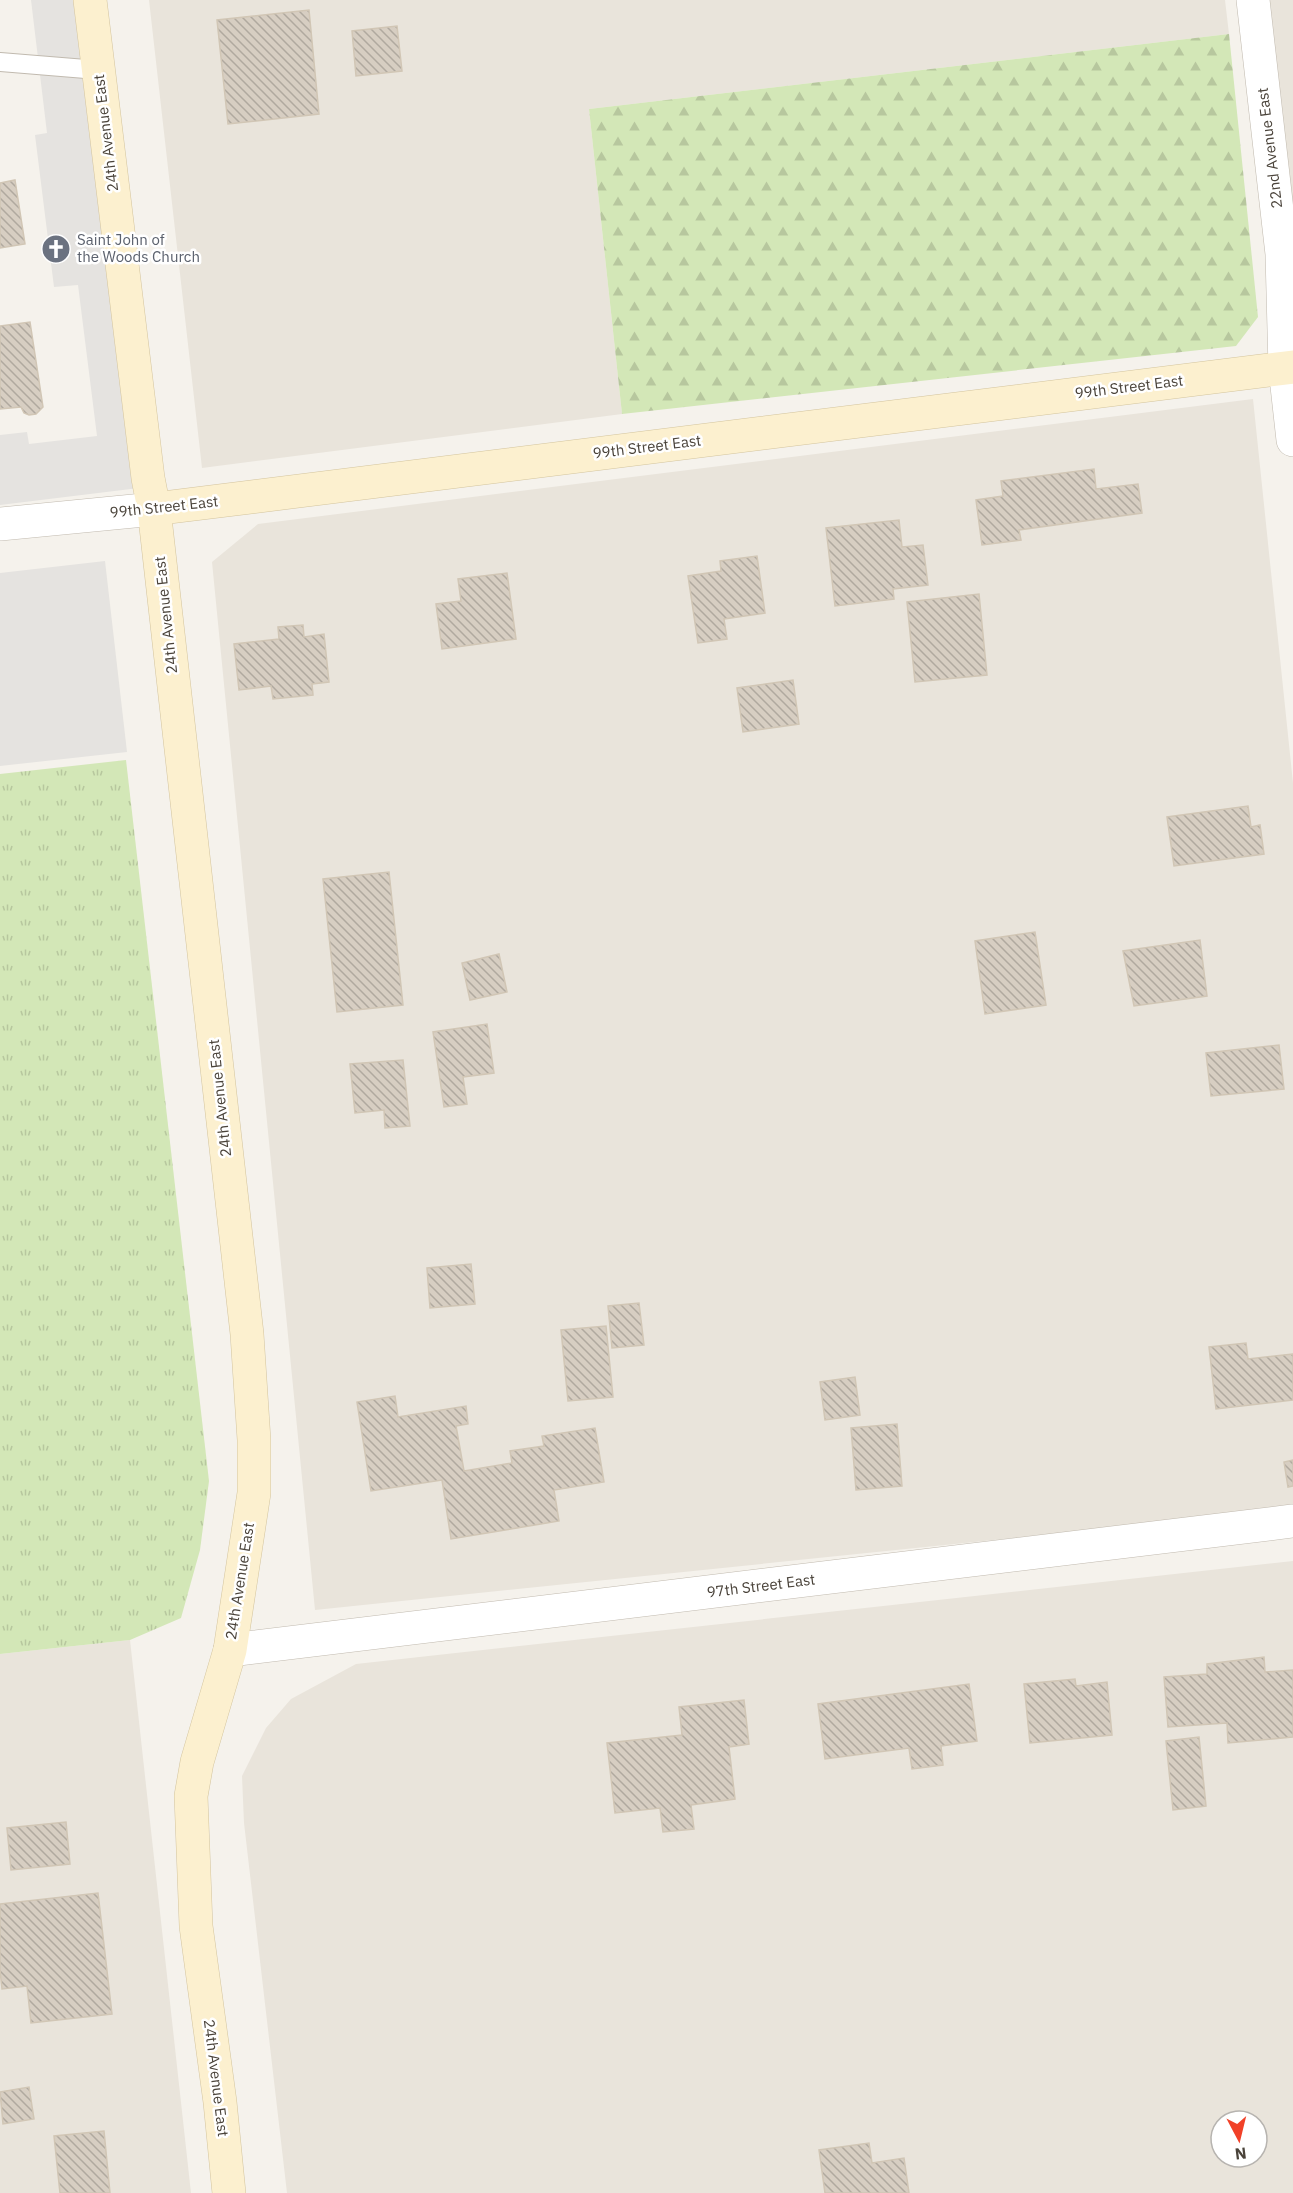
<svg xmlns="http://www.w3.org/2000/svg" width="1293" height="2193" font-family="'IBM Plex Sans',sans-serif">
	<defs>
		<pattern id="grass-tufts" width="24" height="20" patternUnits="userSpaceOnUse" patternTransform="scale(1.5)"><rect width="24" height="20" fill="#d3e7b7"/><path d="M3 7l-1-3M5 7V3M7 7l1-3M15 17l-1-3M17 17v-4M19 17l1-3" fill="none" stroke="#b7c79e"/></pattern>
		<pattern id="forest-firs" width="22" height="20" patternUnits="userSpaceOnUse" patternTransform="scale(1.5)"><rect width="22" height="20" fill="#d3e7b7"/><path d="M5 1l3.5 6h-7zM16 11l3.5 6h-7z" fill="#b7c79e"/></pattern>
		<pattern id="building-back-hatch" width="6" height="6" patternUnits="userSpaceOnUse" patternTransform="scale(1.5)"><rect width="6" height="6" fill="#d7cec2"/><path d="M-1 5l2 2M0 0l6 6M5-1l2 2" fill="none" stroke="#b0a99f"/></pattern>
	</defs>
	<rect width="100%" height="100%" fill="#f5f2ec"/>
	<g fill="#e9e4db" fill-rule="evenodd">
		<polygon points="149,0 1225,0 1229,34 589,109 622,414 202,468"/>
		<polygon points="1269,0 1293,0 1293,233"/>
		<polygon points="1253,399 1293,783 1293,1509 315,1610 212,562 258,524"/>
		<path d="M1293 1561V2193H287L244 1823 242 1776 266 1728 291 1699 356 1664ZM1221 2121H1257V2157H1221Z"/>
		<polygon points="130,1640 191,2193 0,2193 0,1654"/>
	</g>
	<polygon fill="url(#grass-tufts)" points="126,760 209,1481 200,1550 181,1618 130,1640 0,1654 0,774"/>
	<polygon fill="url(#forest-firs)" points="1229,34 1258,317 1236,346 622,414 589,109"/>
	<g fill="#e5e3e0">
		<polygon points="31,0 78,0 139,488 0,505 0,435 27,432 29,444 97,436 78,285 54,287 35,135 47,133"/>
		<polygon points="105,561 127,752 0,766 0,573"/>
	</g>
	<g fill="url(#building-back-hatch)" stroke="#d1c6b5" stroke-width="1.5">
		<polygon points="309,10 319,114 228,124 217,20"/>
		<polygon points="397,26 402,71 356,76 352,31"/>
		<polygon points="15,180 25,244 0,248 0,183"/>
		<polygon points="30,322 43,407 36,414 29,415 24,413 21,407 0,409 0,326"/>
		<polygon points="1094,469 1096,489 1138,484 1142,513 1019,530 1021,540 982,545 976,500 1003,496 1001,481"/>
		<polygon points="899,520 902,547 923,545 928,585 893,589 894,599 835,606 826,528"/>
		<polygon points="757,556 765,613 724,619 727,639 698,643 688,576 721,571 720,561"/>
		<polygon points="507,573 516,639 442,649 436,604 461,601 458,579"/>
		<polygon points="979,594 987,675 915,682 907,602"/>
		<polygon points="303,625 304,637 324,634 329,682 312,684 313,695 273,699 271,686 239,690 234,644 279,639 278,627"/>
		<polygon points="793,680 799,724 743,732 737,688"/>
		<polygon points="1248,806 1251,827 1260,825 1264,854 1174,866 1167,817"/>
		<polygon points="389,872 403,1005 337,1012 323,879"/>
		<polygon points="1035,932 1046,1005 985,1014 975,941"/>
		<polygon points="1200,940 1207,996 1134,1006 1123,951"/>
		<polygon points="499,954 507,992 470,1000 462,963"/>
		<polygon points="487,1024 494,1073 463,1077 467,1104 444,1107 433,1032"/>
		<polygon points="1279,1045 1284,1089 1211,1096 1206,1053"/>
		<polygon points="403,1060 410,1126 385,1128 384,1110 355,1113 350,1064"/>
		<polygon points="471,1264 475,1304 430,1308 427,1268"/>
		<polygon points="639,1303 644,1345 612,1348 608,1306"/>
		<polygon points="606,1326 613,1397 568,1401 561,1330"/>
		<polygon points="1246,1343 1248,1359 1293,1354 1293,1400 1216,1409 1209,1347"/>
		<polygon points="855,1377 860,1415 825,1420 820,1382"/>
		<polygon points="395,1396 398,1417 466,1406 468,1424 456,1426 464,1471 512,1463 510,1451 544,1446 542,1436 595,1428 604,1482 554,1490 559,1521 451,1539 442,1480 371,1491 357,1402"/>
		<polygon points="897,1424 902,1486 856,1490 851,1428"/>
		<polygon points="1293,1460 1293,1486 1288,1487 1284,1462"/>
		<polygon points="1264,1657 1265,1672 1293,1670 1293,1737 1228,1743 1227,1723 1168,1727 1164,1677 1207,1674 1207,1664"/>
		<polygon points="1075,1679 1076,1686 1107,1682 1112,1735 1030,1743 1024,1684"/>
		<polygon points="969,1684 977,1741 941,1746 943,1765 912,1769 909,1748 825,1759 818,1704"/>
		<polygon points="744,1700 749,1744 729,1747 735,1799 691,1805 694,1829 663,1832 660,1808 615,1813 607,1743 682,1735 679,1707"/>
		<polygon points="1199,1737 1206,1806 1173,1810 1166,1741"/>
		<polygon points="66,1822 70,1864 11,1870 7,1828"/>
		<polygon points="98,1893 112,2014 31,2023 27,1986 2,1989 0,1970 0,1904"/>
		<polygon points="29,2087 34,2119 3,2124 0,2092"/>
		<polygon points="104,2131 110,2193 60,2193 54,2136"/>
		<polygon points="869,2143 872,2163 904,2158 909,2193 825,2193 819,2150"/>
	</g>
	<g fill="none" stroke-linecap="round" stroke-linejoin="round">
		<g stroke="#c1baaf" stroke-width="20">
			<polyline id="lane" points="0,62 98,70"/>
		</g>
		<g stroke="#c1baaf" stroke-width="34">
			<g id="street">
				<polyline points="1253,0 1282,254 1285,368 1293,440"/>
				<polyline points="0,524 154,509"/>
				<polyline points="230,1650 1293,1521"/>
			</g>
		</g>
		<g stroke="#d3c49e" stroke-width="34">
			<g id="secondary">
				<polyline points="90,0 148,478 154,509 247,1334 254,1440 254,1493 230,1650 197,1762 191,1796 196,1926 220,2102 229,2193"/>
				<polyline points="154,509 1293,367"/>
			</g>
		</g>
		<use href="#lane" stroke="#fff" stroke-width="18"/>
		<use href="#street" stroke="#fff" stroke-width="33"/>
		<use href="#secondary" stroke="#fcf0cf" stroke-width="33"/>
	</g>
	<defs>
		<g id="church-disc" transform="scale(1.5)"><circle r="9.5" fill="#6b7280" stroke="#fff"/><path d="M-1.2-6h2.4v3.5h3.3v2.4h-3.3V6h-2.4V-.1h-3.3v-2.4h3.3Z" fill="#fff"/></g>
	</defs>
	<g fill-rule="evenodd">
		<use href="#church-disc" x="56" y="249"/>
	</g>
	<g text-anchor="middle" stroke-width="5" stroke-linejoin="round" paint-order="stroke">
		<g font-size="15" fill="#4a433a" stroke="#fff">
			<text transform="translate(106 133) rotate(-97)" y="5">24th Avenue East</text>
			<text transform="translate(1270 148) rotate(-97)" y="5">22nd Avenue East</text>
			<text transform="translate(1129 387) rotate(-7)" y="5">99th Street East</text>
			<text transform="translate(647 447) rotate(-7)" y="5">99th Street East</text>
			<text transform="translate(164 507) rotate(-6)" y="5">99th Street East</text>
			<text transform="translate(166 615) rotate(-96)" y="5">24th Avenue East</text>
			<text transform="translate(220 1098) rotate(-96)" y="5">24th Avenue East</text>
			<text transform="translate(240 1581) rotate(-81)" y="5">24th Avenue East</text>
			<text transform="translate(761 1586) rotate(-7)" y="5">97th Street East</text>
			<text transform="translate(216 2078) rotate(83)" y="5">24th Avenue East</text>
		</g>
		<g font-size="15" fill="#5b616d" stroke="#fff" text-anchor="start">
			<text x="77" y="245">Saint John of<tspan x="77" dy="17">the Woods Church</tspan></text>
		</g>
	</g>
	<g transform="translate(1239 2139) rotate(173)"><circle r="28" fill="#ffffff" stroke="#b7b4b0" stroke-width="1.5"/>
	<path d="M0-4.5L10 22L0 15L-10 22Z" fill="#f14128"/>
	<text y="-9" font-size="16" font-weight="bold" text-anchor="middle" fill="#4a433a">N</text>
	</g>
</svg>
